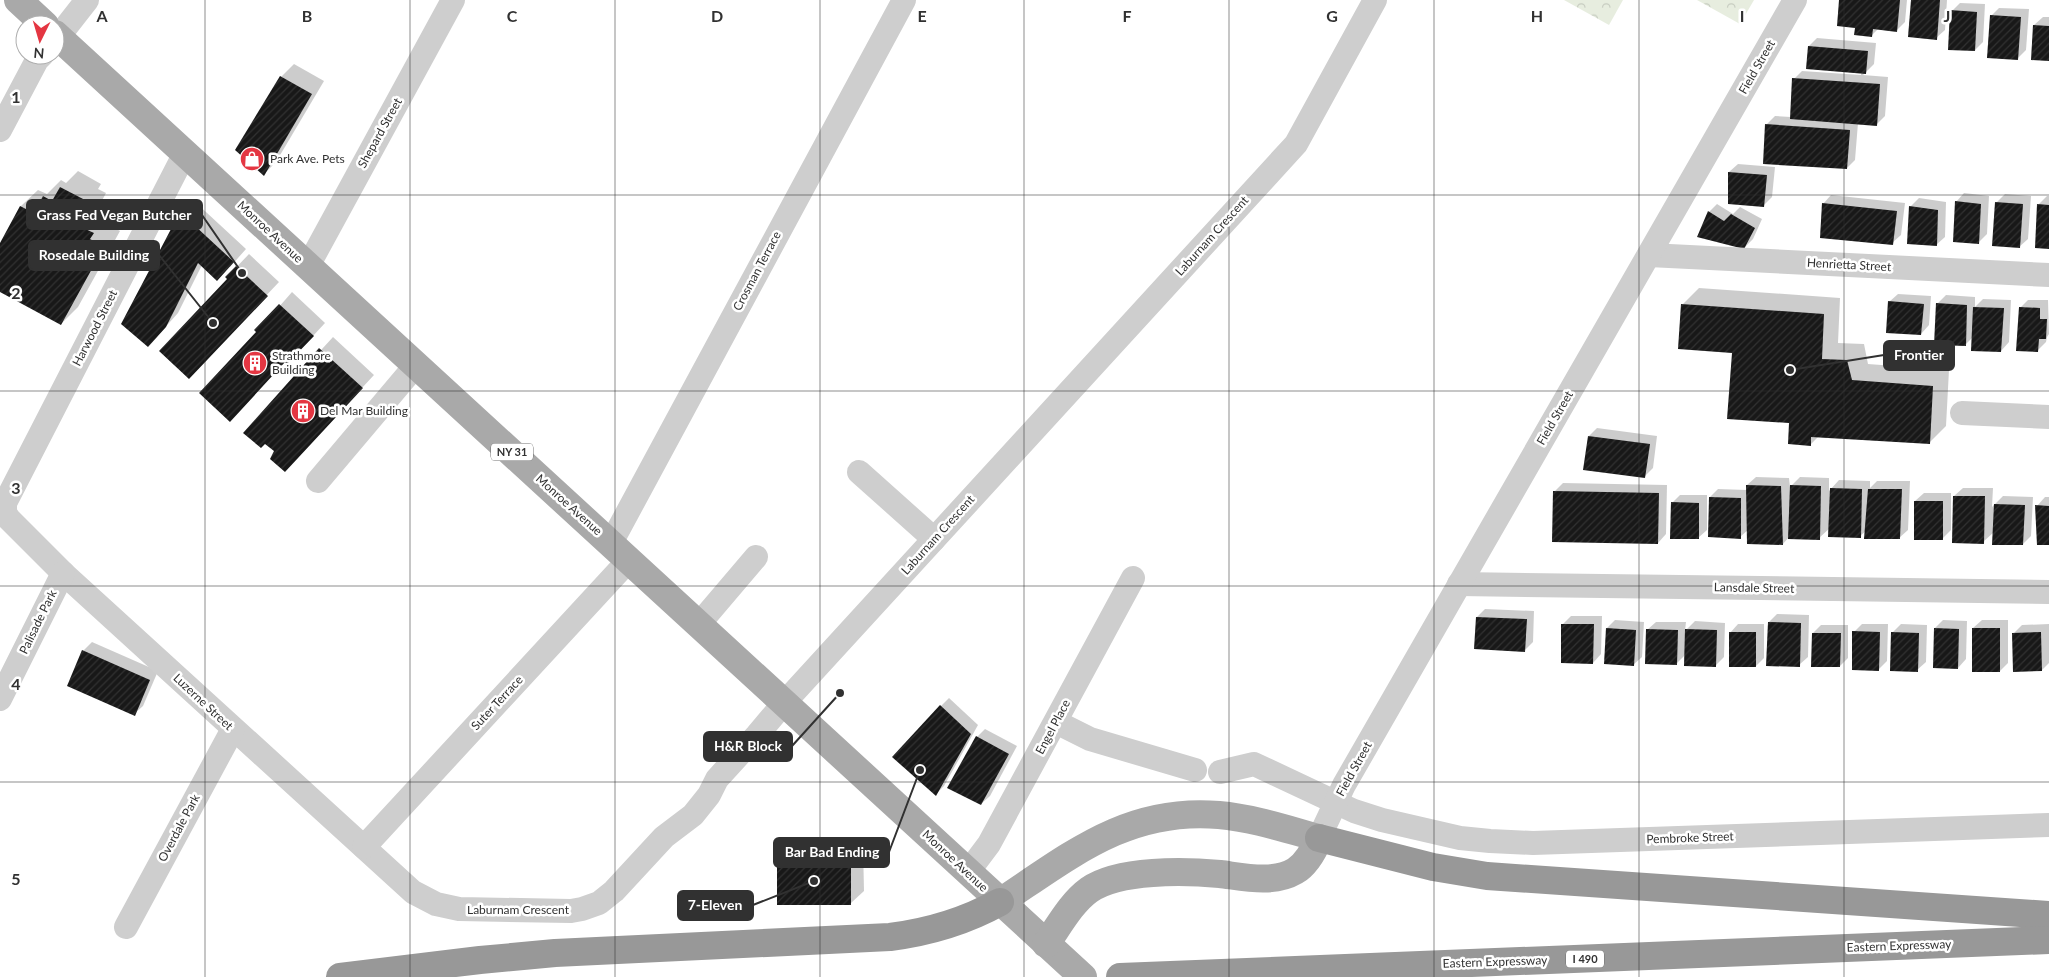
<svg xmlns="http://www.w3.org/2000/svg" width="2049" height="977" font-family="Lato,sans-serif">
	<defs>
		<pattern id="forest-crowns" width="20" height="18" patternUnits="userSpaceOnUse" patternTransform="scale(1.25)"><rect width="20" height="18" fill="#e7eddf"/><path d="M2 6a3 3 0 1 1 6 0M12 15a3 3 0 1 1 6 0" fill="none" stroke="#c7ccc0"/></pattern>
		<pattern id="building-hatch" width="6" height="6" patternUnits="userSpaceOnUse" patternTransform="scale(1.25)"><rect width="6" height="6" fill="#181818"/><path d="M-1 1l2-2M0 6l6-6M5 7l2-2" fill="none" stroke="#313131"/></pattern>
	</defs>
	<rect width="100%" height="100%" fill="#fff"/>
	<g fill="url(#forest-crowns)">
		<polygon points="1564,0 1623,0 1609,25"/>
		<polygon points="1697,0 1754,0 1740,24"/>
	</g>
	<g fill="#0003">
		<polygon points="1840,0 1907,0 1905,22 1897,30 1878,29 1871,36 1856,27"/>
		<polygon points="1912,0 1947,0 1945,30 1936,38"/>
		<polygon points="1960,3 1985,4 1983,42 1975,50 1952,11"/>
		<polygon points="1999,8 2029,9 2026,50 2017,59 1991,16"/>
		<polygon points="2043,17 2049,17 2049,60 2034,25"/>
		<polygon points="1817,38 1876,43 1874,64 1863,75 1888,77 1885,116 1877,124 1858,123 1855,160 1847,168 1767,124 1775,116 1791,117 1794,79 1802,71 1861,75 1861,72 1809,46"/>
		<polygon points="294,64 324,81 276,162 264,174 281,77"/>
		<polygon points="1738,164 1775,167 1772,197 1764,205 1729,172"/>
		<polygon points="78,171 101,184 98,189 106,193 97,210 109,216 106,223 120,231 78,307 61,324 0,290 0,246 21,206 38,190 47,194 61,180 66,183"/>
		<polygon points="1964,193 1989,196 1987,234 1978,243 1956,202"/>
		<polygon points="2005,194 2031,196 2028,239 2019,247 1997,202"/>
		<polygon points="1831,195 1905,203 1901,235 1892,243 1823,204"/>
		<polygon points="2047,196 2049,196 2049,248 2039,204"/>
		<polygon points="1919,198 1946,202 1945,237 1936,245 1910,207"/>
		<polygon points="193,200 246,249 230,267 202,265 178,313 160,333 181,213"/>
		<polygon points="1717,204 1733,214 1740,207 1762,219 1753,239 1744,248 1709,212"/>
		<polygon points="249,254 279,282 201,365 229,279 227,277"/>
		<polygon points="1699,288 1840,298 1838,343 1864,344 1868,364 1949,370 1946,426 1929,443 1819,436 1810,445 1733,352 1682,305"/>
		<polygon points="292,292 325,323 300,350 257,332"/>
		<polygon points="1898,294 1931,296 1929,325 1921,334 1889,302"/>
		<polygon points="1946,295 1975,297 1975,307 1983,299 2011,300 2009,342 2001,351 1973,337 1965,345 1937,304"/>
		<polygon points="2028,300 2048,300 2049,334 2047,337 2046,342 2038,350 2020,308"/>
		<polygon points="333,337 374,375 297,458 276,451 265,442 245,433"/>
		<polygon points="1597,428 1657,436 1653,468 1645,476 1589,436"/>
		<polygon points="1756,477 1789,478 1790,487 1800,477 1829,478 1829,491 1839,480 1870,481 1870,488 1877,481 1910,481 1908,530 1899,538 1866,531 1860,536 1830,528 1819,538 1789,537 1783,544 1748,530 1740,537 1710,497 1718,489 1747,490 1747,485"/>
		<polygon points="1563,483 1667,485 1666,534 1658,543 1555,491"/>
		<polygon points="1963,488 1993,488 1992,507 2003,496 2033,497 2031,536 2023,544 1994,532 1983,542 1954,496"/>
		<polygon points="1924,493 1951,493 1951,530 1942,539 1915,501"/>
		<polygon points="1680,495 1707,495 1707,530 1698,538 1672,503"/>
		<polygon points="2045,497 2049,497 2049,543 2037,506"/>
		<polygon points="1485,609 1534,611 1533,642 1525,650 1477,617"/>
		<polygon points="1777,614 1809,615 1808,657 1799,665 1769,622"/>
		<polygon points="1571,616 1602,616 1601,654 1593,663 1563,624"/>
		<polygon points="1615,620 1644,622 1642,657 1633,665 1607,628"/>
		<polygon points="1943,620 1967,621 1966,659 1958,668 1935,628"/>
		<polygon points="1982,620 2008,620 2008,663 2000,671 1973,628"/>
		<polygon points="1695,621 1725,623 1724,657 1715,666 1686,654 1677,663 1647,630 1656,622 1686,622 1685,631"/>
		<polygon points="1738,624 1764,624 1764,658 1756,666 1730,633"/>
		<polygon points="1862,624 1888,624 1887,661 1879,669 1854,632"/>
		<polygon points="1901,624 1927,625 1926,662 1917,670 1893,632"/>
		<polygon points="2049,624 2049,663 2042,670 2014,633 2022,625"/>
		<polygon points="1821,625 1848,625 1848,658 1840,666 1813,633"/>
		<polygon points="92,642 158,671 143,706 134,714 83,651"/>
		<polygon points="949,698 978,725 944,786 936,794 941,706"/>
		<polygon points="985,729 1017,746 990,796 981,804 977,737"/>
		<polygon points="863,845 864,891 851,903 778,858 791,846"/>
	</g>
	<g fill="url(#building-hatch)">
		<polygon points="1839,0 1900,0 1897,32 1873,29 1872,37 1854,35 1855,28 1837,26"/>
		<polygon points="1911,0 1940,0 1937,40 1908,37"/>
		<polygon points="1950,10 1977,12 1975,51 1948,50"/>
		<polygon points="1990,15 2021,17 2018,60 1987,58"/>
		<polygon points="2033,25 2049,26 2049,61 2031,60"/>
		<polygon points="1808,46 1868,51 1866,74 1806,69"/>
		<polygon points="280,76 312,94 264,176 235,150"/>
		<polygon points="1792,78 1880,84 1877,126 1790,119"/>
		<polygon points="1765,124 1850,130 1847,169 1763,164"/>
		<polygon points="1728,172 1767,175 1764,207 1728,204"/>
		<polygon points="60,187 85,200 82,206 90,210 81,227 94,233 90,239 104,247 61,325 0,292 0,243 20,206 34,213 43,196 52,201"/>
		<polygon points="1955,201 1981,204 1979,244 1953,242"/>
		<polygon points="1995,202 2023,204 2020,248 1992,246"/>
		<polygon points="1822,203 1897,211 1893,245 1820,238"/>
		<polygon points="2037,204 2049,205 2049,249 2035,248"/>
		<polygon points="1909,206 1938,210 1937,246 1907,244"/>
		<polygon points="1708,211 1724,221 1731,214 1755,228 1744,249 1697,237"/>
		<polygon points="180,212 234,262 217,281 198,263 166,327 148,347 121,324"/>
		<polygon points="236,266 268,296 189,379 159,351 227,279 225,277"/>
		<polygon points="1888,301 1924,304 1921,335 1886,333"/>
		<polygon points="1936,303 1967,305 1966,346 1934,345"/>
		<polygon points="279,304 314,336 287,364 285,362 230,422 199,393 256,332 254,330"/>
		<polygon points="1681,304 1824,314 1822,359 1847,360 1852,380 1933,386 1930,444 1811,437 1811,446 1788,444 1789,423 1727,419 1732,353 1678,349"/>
		<polygon points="1973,307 2004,308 2001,352 1971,351"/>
		<polygon points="2019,307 2040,308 2040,319 2047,319 2046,339 2039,339 2038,352 2016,351"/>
		<polygon points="319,348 363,388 285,472 270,459 274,451 265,444 261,448 243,433"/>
		<polygon points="1588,436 1650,444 1645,478 1583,470"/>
		<polygon points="1746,485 1781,486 1783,545 1747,544"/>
		<polygon points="1790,485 1821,486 1820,540 1788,539"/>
		<polygon points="1830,488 1862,489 1861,538 1828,537"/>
		<polygon points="1868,489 1902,489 1900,539 1864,539"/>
		<polygon points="1553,491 1659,493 1658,544 1552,542"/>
		<polygon points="1953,496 1985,496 1984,544 1952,543"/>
		<polygon points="1709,497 1741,498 1741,539 1708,537"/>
		<rect x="1914" y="501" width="29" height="39"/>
		<polygon points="1671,502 1699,503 1699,539 1670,539"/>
		<polygon points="1994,504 2025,505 2023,545 1992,545"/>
		<polygon points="2035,505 2049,506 2049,545 2037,545"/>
		<polygon points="1476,617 1527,619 1525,652 1474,649"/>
		<polygon points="1768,622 1801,623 1800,667 1766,666"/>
		<polygon points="1561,624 1594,624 1593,664 1561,663"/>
		<polygon points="1606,628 1636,630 1634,666 1604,664"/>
		<polygon points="1934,628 1959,629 1958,669 1933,668"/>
		<rect x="1972" y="628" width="28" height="44"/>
		<polygon points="1646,629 1678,630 1677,665 1645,664"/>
		<polygon points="1685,629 1717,630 1716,667 1684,666"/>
		<polygon points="1852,631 1880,632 1879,671 1852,670"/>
		<rect x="1729" y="632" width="27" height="35"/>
		<polygon points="1891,632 1919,633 1918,672 1890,671"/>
		<polygon points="2041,632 2042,671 2013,672 2012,633"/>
		<polygon points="1812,633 1841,633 1840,667 1811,667"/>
		<polygon points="82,650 150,680 135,716 67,686"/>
		<polygon points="940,705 971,734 936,796 892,757"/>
		<polygon points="976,736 1009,754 981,805 947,788"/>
		<polygon points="851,857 851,905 777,905 777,858"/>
	</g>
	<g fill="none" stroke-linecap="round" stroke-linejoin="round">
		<g stroke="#cecece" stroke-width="24">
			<polyline points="55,41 87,0"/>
			<polyline points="0,130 37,60 42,55"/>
			<polyline points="185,153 5,503 5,513 9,519 63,573 413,892 436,904 459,909 571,911 582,909 599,903 614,891 664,837 693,815 709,795 717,779 757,735 784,703 1296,144 1375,0"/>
			<polyline points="1649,255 2049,275"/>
			<polyline points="308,266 453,0"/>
			<polyline points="1962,413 2049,417"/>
			<polyline points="859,472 934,539"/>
			<polyline points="318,481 416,365"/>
			<polyline points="611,543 904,0"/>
			<polyline points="1459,584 2049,592"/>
			<polyline points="699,624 756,557"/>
			<polyline points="0,699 63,573"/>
			<polyline points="1056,722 1090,739 1195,770"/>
			<polyline points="1220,772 1254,764 1354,811 1382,820 1460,838 1490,841 1533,843 2049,825"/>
			<polyline points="1319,838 1344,785 1795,0"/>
			<polyline points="364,847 629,560"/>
			<polyline points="968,872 989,844 1133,578"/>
			<polyline points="126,927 233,729"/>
		</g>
		<g stroke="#a9a9a9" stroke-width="28">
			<polyline points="18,0 45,25"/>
			<polyline points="55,34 1083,977"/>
			<path d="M1000 902C1071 855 1128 807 1219 815 1253 818 1286 829 1319 838 1314 850 1307 864 1295 871 1273 884 1244 877 1220 874 1185 871 1119 869 1089 890 1071 903 1059 926 1046 944"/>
		</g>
		<g stroke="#989898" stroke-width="28">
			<polyline points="1319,838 1433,867 1487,876 2049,915"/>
			<path d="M340 977 480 960 555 953 890 937C929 932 966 921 1000 902"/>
			<polyline points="1120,977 2049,940"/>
		</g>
	</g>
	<path fill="none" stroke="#313131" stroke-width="1" stroke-opacity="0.55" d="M205 0V977M410 0V977M615 0V977M820 0V977M1024 0V977M1229 0V977M1434 0V977M1639 0V977M1844 0V977M0 195H2049M0 391H2049M0 586H2049M0 782H2049"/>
	<defs>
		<g id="shop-disc" transform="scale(1.25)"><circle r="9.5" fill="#e43642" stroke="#fff"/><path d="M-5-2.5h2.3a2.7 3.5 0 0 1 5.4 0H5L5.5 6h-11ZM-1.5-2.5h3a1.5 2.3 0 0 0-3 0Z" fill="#fff"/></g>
		<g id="building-disc" transform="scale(1.25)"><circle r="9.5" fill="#e43642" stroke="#fff"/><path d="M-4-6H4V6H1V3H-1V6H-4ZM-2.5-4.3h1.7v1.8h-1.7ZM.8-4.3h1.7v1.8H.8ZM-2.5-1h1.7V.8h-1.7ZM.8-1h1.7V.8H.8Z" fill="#fff"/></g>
	</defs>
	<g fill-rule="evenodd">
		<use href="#shop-disc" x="252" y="159"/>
		<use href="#building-disc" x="255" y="363"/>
		<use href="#building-disc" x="303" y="411"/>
	</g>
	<g text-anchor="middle" stroke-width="5" stroke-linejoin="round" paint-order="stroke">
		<g fill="#fff" stroke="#6f6f6f" stroke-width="1">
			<rect x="491" y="443.5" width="42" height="17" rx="4"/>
			<rect x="1566" y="950.5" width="38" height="17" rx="4"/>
		</g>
		<g font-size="11" font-weight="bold" fill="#313131">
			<text x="512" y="456">NY 31</text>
			<text x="1585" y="963">I 490</text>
		</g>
		<g font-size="12" fill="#313131" stroke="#fff">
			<text transform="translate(1757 67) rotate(-60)" y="4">Field Street</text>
			<text transform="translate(380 133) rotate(-61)" y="4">Shepard Street</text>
			<text transform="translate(270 232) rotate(43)" y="4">Monroe Avenue</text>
			<text transform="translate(1212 236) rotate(-48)" y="4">Laburnam Crescent</text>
			<text transform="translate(1849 265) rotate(3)" y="4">Henrietta Street</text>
			<text transform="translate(757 271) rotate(-62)" y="4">Crosman Terrace</text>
			<text transform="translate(95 328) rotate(-63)" y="4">Harwood Street</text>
			<text transform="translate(1555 418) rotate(-60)" y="4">Field Street</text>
			<text transform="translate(569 505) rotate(42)" y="4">Monroe Avenue</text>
			<text transform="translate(938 535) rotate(-48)" y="4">Laburnam Crescent</text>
			<text transform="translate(1754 588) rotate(1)" y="4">Lansdale Street</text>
			<text transform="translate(38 622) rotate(-64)" y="4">Palisade Park</text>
			<text transform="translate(203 702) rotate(43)" y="4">Luzerne Street</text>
			<text transform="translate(497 703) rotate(-47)" y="4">Suter Terrace</text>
			<text transform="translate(1053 727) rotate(-62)" y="4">Engel Place</text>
			<text transform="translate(1354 769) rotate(-61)" y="4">Field Street</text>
			<text transform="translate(179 828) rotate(-62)" y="4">Overdale Park</text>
			<text transform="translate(1690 838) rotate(-2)" y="4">Pembroke Street</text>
			<text transform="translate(955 861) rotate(43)" y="4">Monroe Avenue</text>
			<text x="518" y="914">Laburnam Crescent</text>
			<text transform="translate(1899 946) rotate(-2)" y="4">Eastern Expressway</text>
			<text transform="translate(1495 962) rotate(-2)" y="4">Eastern Expressway</text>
		</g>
		<g font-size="12" fill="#313131" stroke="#fff" text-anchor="start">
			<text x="270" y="163">Park Ave. Pets</text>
			<text x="272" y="360">Strathmore<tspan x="272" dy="14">Building</tspan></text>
			<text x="320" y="415">Del Mar Building</text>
		</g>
	</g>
	<g font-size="16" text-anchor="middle" font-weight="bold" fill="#313131" stroke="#fff" stroke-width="5" stroke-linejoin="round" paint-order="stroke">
		<text x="102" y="22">A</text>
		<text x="307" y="22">B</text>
		<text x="512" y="22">C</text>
		<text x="717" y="22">D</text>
		<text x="922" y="22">E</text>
		<text x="1127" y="22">F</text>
		<text x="1332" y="22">G</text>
		<text x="1537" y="22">H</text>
		<text x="1742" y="22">I</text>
		<text x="1947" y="22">J</text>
		<text x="16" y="103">1</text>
		<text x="16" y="299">2</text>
		<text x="16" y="494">3</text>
		<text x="16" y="690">4</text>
		<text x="16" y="885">5</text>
	</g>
	<path fill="none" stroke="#313131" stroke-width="2" d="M242 273L202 215M213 323L159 255M1790 370L1884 355M840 693L792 746M920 770L889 852M814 881L753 905"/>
	<g fill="#313131" stroke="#fff" stroke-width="2">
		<circle cx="242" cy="273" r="5"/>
		<circle cx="213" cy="323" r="5"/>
		<circle cx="1790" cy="370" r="5"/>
		<circle cx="840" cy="693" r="5"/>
		<circle cx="920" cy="770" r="5"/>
		<circle cx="814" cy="881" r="5"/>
	</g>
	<g fill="#313131" stroke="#313131" stroke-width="2">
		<rect x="27" y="200" width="175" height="29" rx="5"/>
		<rect x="29" y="241" width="130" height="29" rx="5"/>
		<rect x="1884" y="341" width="70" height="29" rx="5"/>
		<rect x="704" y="732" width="88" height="29" rx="5"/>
		<rect x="774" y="838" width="115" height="29" rx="5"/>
		<rect x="678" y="891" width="75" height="29" rx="5"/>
	</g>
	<g font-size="14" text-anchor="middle" font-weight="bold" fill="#fff">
		<text x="114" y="220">Grass Fed Vegan Butcher</text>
		<text x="94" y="260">Rosedale Building</text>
		<text x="1919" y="360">Frontier</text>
		<text x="748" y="751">H&amp;R Block</text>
		<text x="832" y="857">Bar Bad Ending</text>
		<text x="715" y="910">7-Eleven</text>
	</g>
	<g transform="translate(40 40) rotate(185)"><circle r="24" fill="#ffffff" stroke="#adadad"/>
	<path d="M0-4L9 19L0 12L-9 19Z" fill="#e43642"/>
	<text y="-8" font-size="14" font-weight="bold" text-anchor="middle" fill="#313131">N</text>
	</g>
</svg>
